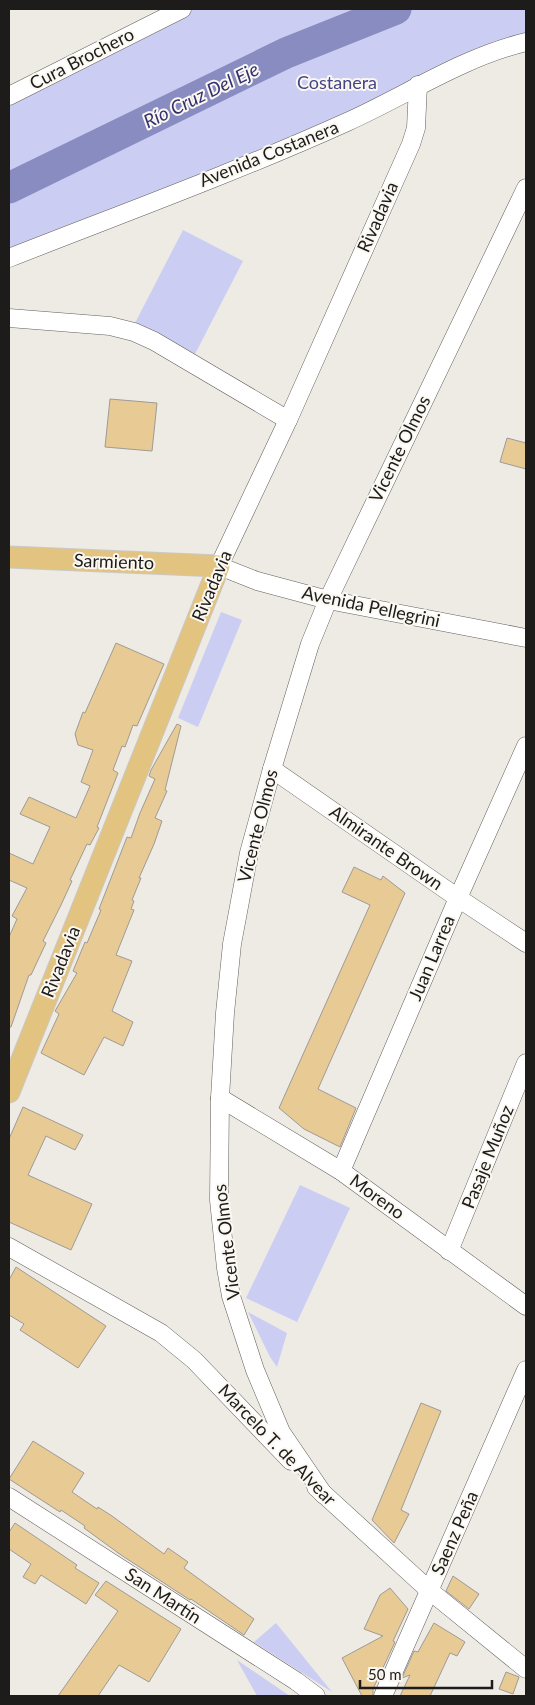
<svg xmlns="http://www.w3.org/2000/svg" width="535" height="1705" font-family="Lato,sans-serif">
	<rect width="100%" height="100%" fill="#eeebe5"/>
	<g fill="#cbcef2">
		<polygon points="182,9 396,9 286,53 11,188 404,9 526,9 526,42 9,258 9,99"/>
		<polygon points="183,230 243,261 195,354 135,323"/>
		<polygon points="221,612 242,620 198,727 178,718"/>
		<polygon points="300,1185 350,1208 297,1322 246,1298"/>
		<polygon points="248,1312 287,1333 277,1367 270,1357"/>
		<polygon points="276,1623 332,1692 254,1642"/>
		<polygon points="237,1660 290,1696 257,1696"/>
	</g>
	<g fill="none" stroke-linecap="round" stroke-linejoin="round">
		<polyline stroke="#898cc0" stroke-width="31" points="9,188 286,53 396,9"/>
	</g>
	<g fill="#e8ca95" stroke="#9e9b96">
		<polygon points="110,399 157,403 152,451 105,447"/>
		<polygon points="507,438 526,443 526,469 500,462"/>
		<polygon points="116,643 164,664 137,726 133,725 125,747 122,746 113,770 118,773 97,827 99,828 90,845 87,844 70,880 72,881 61,905 43,941 46,943 31,975 29,975 11,1027 9,1027 9,937 17,919 12,916 27,888 9,880 9,853 33,864 50,827 20,814 29,797 76,818 90,786 81,782 93,750 78,745 75,734 83,712 85,713"/>
		<polygon points="177,724 181,726 165,790 167,791 155,818 162,821 154,844 139,878 141,878 132,900 134,901 131,909 134,910 116,955 132,961 112,1011 133,1022 123,1046 104,1037 84,1075 41,1053 59,1014 55,1011 77,973 73,971 85,942 87,943 101,910 99,909 127,837 131,838 140,813 155,779 149,776 151,770"/>
		<polygon points="354,867 381,880 383,876 405,893 318,1089 356,1108 340,1147 304,1129 279,1108 370,905 342,892"/>
		<polygon points="23,1107 83,1135 75,1150 46,1136 28,1175 92,1204 71,1250 9,1222 9,1139"/>
		<polygon points="16,1267 106,1326 78,1368 20,1330 24,1324 9,1315 9,1280"/>
		<polygon points="421,1403 441,1411 401,1510 409,1514 394,1543 372,1520"/>
		<polygon points="33,1441 84,1473 72,1492 97,1509 98,1507 112,1516 164,1554 168,1548 188,1562 184,1568 254,1619 244,1635 191,1599 190,1600 121,1555 84,1528 85,1526 61,1510 60,1512 9,1479"/>
		<polygon points="15,1523 77,1565 75,1568 99,1583 86,1604 41,1575 35,1584 23,1577 31,1564 9,1549 9,1532"/>
		<polygon points="453,1576 479,1594 469,1609 446,1591"/>
		<polygon points="106,1581 181,1629 149,1682 119,1665 98,1696 58,1696 118,1611 95,1595"/>
		<polygon points="390,1588 408,1609 393,1641 395,1642 373,1689 373,1696 362,1696 342,1658 383,1636 364,1629 380,1595"/>
		<polygon points="434,1623 465,1642 457,1656 450,1653 430,1696 400,1696 410,1675 402,1678 414,1651 418,1652"/>
		<polygon points="506,1672 519,1677 513,1694 499,1689"/>
	</g>
	<g fill="none" stroke-linecap="round" stroke-linejoin="round">
		<g stroke="#63605b" stroke-width="19">
			<g id="minor">
				<polyline points="418,85 416,128 411,144 288,420 219,566 257,581 328,600 526,638"/>
				<polyline points="9,96 182,9"/>
				<path d="M9 258C121 214 236 172 347 122 407 95 461 58 526 42"/>
				<polyline points="9,318 110,326 134,332 154,341 288,420"/>
				<polyline points="272,769 458,898 526,943"/>
				<polyline points="220,1098 341,1171 526,1306"/>
				<polyline points="341,1171 458,898 526,746"/>
				<polyline points="9,1247 161,1333 194,1360 291,1461"/>
				<polyline points="449,1251 526,1063"/>
				<polyline points="316,1487 430,1591 526,1669"/>
				<polyline points="324,1495 281,1432 255,1370 231,1296 226,1268 219,1200 220,1098 225,1013 232,944 249,853 272,769 310,644 328,600 526,188"/>
				<polyline points="9,1497 296,1681 316,1696"/>
				<polyline points="383,1696 526,1370"/>
			</g>
		</g>
		<g stroke="#c9c9c8" stroke-width="23">
			<polyline id="major" points="9,557 219,566 9,1092"/>
		</g>
		<use href="#minor" stroke="#fff" stroke-width="18"/>
		<use href="#major" stroke="#e2c380" stroke-width="21"/>
	</g>
	<g text-anchor="middle" stroke-width="4" stroke-linejoin="round" paint-order="stroke">
		<g font-size="18" fill="#1d1c1a" stroke="#fbf8f2">
			<text transform="translate(82 59) rotate(-27)" y="6">Cura Brochero</text>
			<text transform="translate(269 154) rotate(-22)" y="6">Avenida Costanera</text>
			<text transform="translate(378 217) rotate(-66)" y="6">Rivadavia</text>
			<text transform="translate(400 449) rotate(-64)" y="6">Vicente Olmos</text>
			<text transform="translate(114 562) rotate(2)" y="6">Sarmiento</text>
			<text transform="translate(212 586) rotate(-67)" y="6">Rivadavia</text>
			<text transform="translate(371 607) rotate(12)" y="6">Avenida Pellegrini</text>
			<text transform="translate(258 826) rotate(-76)" y="6">Vicente Olmos</text>
			<text transform="translate(386 848) rotate(35)" y="6">Almirante Brown</text>
			<text transform="translate(432 958) rotate(-67)" y="6">Juan Larrea</text>
			<text transform="translate(61 962) rotate(-68)" y="6">Rivadavia</text>
			<text transform="translate(488 1157) rotate(-68)" y="6">Pasaje Muñoz</text>
			<text transform="translate(377 1197) rotate(36)" y="6">Moreno</text>
			<text transform="translate(227 1242) rotate(-97)" y="6">Vicente Olmos</text>
			<text transform="translate(277 1445) rotate(46)" y="6">Marcelo T. de Alvear</text>
			<text transform="translate(455 1533) rotate(-66)" y="6">Saenz Peña</text>
			<text transform="translate(163 1596) rotate(33)" y="6">San Martín</text>
		</g>
		<g font-size="18" fill="#454486" stroke="#fbf8f2">
			<text x="337" y="89">Costanera</text>
		</g>
		<g font-size="19" font-style="italic" fill="#343171" stroke="#fbf8f2">
			<text transform="translate(201 95) rotate(-26)" y="7">Río Cruz Del Eje</text>
		</g>
	</g>
	<rect width="535" height="1705" fill="none" stroke="#1d1c1a" stroke-width="20"/>
	<path d="M360 1680v8h132v-8" fill="none" stroke="#1d1c1a" stroke-width="2.5"/>
	<text x="368" y="1680" font-size="15" fill="#1d1c1a" stroke="#fbf8f2" stroke-width="4" paint-order="stroke">50 m</text>
</svg>
